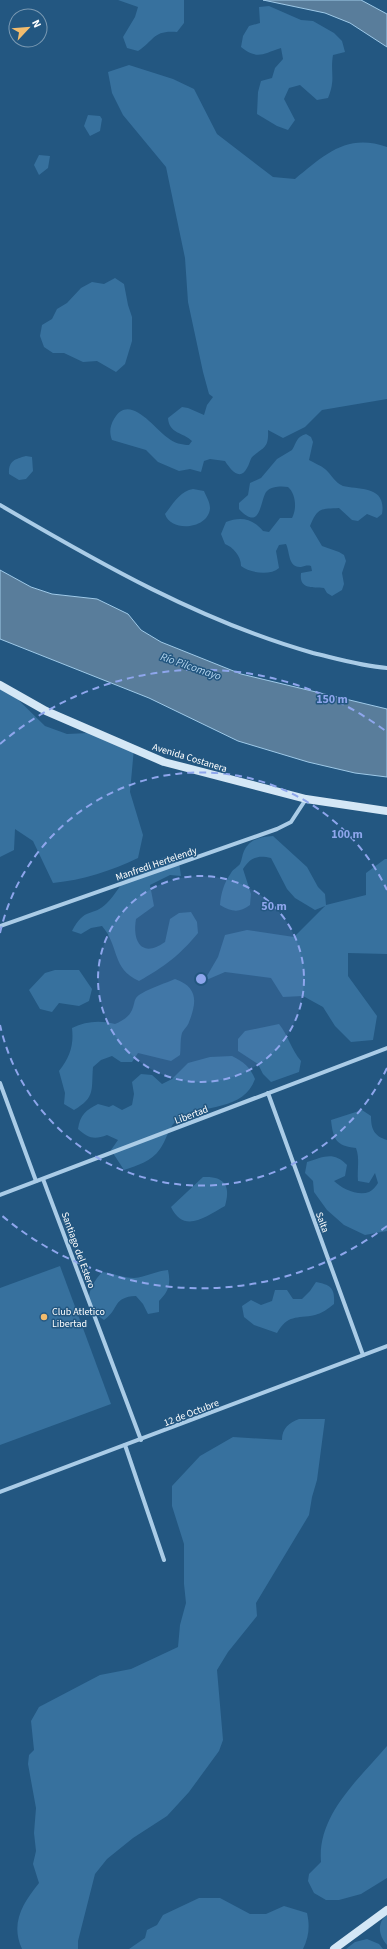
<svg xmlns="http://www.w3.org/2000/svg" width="387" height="1949" font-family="'Source Sans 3',sans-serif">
	<rect width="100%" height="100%" fill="#235781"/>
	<g fill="#37719e">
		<path d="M118 0H184V23L177 32C153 30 155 40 138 51L127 48 123 37 135 17 138 7Z"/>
		<path d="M269 6 301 20 313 21 334 33 342 41 345 52 333 55C330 73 336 79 328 98L317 100 300 85 289 88 284 99 295 120 288 130 277 126 257 114 258 92 261 81 272 78 275 68 283 59 281 48C262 54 258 60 241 47L243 36 249 26 260 23 259 7Z"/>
		<path d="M129 65 173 79 194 89 217 134 273 177 295 179C325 155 346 133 387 147V399L322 410 305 427 283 438 268 430C269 448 264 447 252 457 250 460 249 465 247 468 240 482 230 469 225 461L210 459 204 461 201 472 190 469 179 471 158 462 146 450 112 440C109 432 110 426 114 419 129 392 154 428 168 438 174 443 182 445 189 445L192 441C183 432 169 434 168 418L182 407 188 408 204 415 207 405 213 397 209 394 203 372 188 302 185 258 166 167 123 115 112 93 108 72Z"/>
		<polygon points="88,115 100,116 102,119 100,131 90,136 84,126"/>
		<polygon points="39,155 50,156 48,168 39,175 34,165"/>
		<polygon points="115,278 124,284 128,305 132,317 132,341 125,364 116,372 97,361 83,362 64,353 53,353 44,347 40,336 42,325 52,319 57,309 67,303 81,288 92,282 104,284"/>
		<path d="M306 434 311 437 313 442 309 460C314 463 320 465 325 469 331 474 335 483 343 486 358 490 387 485 382 514L377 518 367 514 358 521 352 520 339 508C321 509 318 507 310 526L322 546 339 552 344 555 346 561 342 573 344 584 342 590 332 596 327 593 324 588C311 587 299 589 301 573L312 571 311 566C307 565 305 566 301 567 288 568 290 552 286 544L279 545 276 551 279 568C270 576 250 573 241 566 241 556 233 547 225 544L221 534 226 522C241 516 253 519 263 531L269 532 280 518H292C297 509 296 494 288 487 282 486 272 486 267 491 260 497 262 534 239 509V503L248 495 250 483 261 478 277 459 292 450C297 442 296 437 306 434Z"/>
		<path d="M26 456 32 457 33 471 26 479 19 480 9 474C8 461 15 459 26 456Z"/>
		<path d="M193 489 204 491C206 496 210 502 210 508 209 529 171 533 165 514 173 504 180 491 193 489Z"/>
		<path d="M0 682 45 726 67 734 89 733 134 748 130 792 143 835 138 858C111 871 83 880 53 883L33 841 15 829 14 850 0 857Z"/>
		<path d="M273 836 307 867 318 887 325 894 326 905 366 895V873L385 859H387V954L348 953V976L377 1016 373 1040 351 1042 335 1026 323 1007 303 996 283 997 271 978 225 972 204 981 218 957 225 935 247 930 294 937 325 906 315 910 295 898 287 889 271 858C258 855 251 857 243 869L251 894 250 905C239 913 232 912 220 905 221 893 224 883 231 873 233 869 238 867 240 864 242 860 242 855 244 851 250 839 260 837 273 836Z"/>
		<path d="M169 856 179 862 181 876 170 875 150 885 154 906 136 919C132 943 143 958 165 942L170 919 179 913 191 912 197 922 198 933C180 955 164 967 139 981 111 968 120 947 102 926L91 928 81 934 72 931C85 906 92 918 107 903 115 896 120 883 129 877 133 875 138 876 141 874 154 867 150 861 169 856Z"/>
		<polygon points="55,970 79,970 92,989 89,1001 79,1006 59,1003 52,1012 40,1009 29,990 45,973"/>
		<path d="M175 979C198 987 197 1002 189 1022 188 1026 184 1029 182 1033 180 1039 181 1049 180 1055L171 1061 138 1053 132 1062H121L112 1056 101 1060 93 1067C91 1090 96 1097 74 1110L64 1104 65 1093 59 1071C70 1057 74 1045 72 1028 86 1021 100 1020 115 1024 122 1021 129 1017 132 1010 134 1006 134 1001 136 998 141 991 166 983 175 979Z"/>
		<path d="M279 1024C288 1035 291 1049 301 1061L299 1072 271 1082 263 1074 258 1064 238 1051V1039L245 1031Z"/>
		<path d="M232 1056C244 1062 250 1067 255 1079 244 1111 204 1104 180 1118 169 1124 167 1140 160 1149 151 1162 138 1165 124 1170L111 1150 118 1140 107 1135C94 1140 88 1138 78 1129 80 1115 86 1110 98 1104L109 1107 113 1105 122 1110 132 1105 134 1094 132 1082 141 1074 152 1075 162 1084 172 1079 188 1063 210 1057Z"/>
		<path d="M362 1110 371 1116C371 1129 374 1136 387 1140V1231L365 1235 344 1225 327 1210 314 1192 313 1181 305 1173 307 1162C324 1157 333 1151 347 1165L345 1176 334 1181C342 1189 358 1196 369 1192 373 1190 376 1186 378 1183L375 1173 369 1183 358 1181C357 1169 360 1159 356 1148 336 1146 333 1139 331 1120Z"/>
		<path d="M203 1177C225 1176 231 1186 225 1206 205 1217 184 1234 171 1207Z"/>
		<polygon points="60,1266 111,1404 0,1445 0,1288"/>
		<path d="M168 1270C171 1284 169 1291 159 1301V1312L148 1314 143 1304 136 1296C112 1297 120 1309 104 1320 82 1306 87 1289 102 1272 113 1273 123 1278 134 1278 146 1277 156 1271 168 1270Z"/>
		<path d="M316 1282C331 1285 335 1288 334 1304 328 1309 322 1313 315 1315 296 1319 288 1314 277 1333L254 1325 244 1317 242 1306 251 1300 261 1305 272 1301 275 1290H287L293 1299H302L310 1291Z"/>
		<path d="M299 1419H325L317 1480 312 1497 309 1515 256 1603 257 1616 228 1652 217 1670 223 1740 219 1751 189 1792 167 1816 133 1838 107 1859 95 1874 78 1941V1949H22C10 1923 23 1903 39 1883L33 1864 36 1851 34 1833 36 1808 28 1764 29 1755 34 1750 31 1721 39 1707 100 1675 131 1669 178 1647 180 1625 186 1603 184 1584V1544L172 1506V1486L200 1456 233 1437 282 1440C282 1428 289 1423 299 1419Z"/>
		<path d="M387 1746V1878L361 1894 339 1900H326L314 1893 308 1881 309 1874 321 1862C317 1815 359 1779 387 1746Z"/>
		<path d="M199 1898H220L250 1914H266L284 1906 307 1913C310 1926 309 1937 303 1949H129L145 1938 147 1930 157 1925 163 1915Z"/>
		<path d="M387 1915V1945C379 1936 376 1923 387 1915Z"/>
		<polygon points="367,1939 379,1944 383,1949 346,1949 355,1942"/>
	</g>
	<g fill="#597d9b" stroke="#9ec9e8">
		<polygon points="263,0 361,0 387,14 387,47 350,23 325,13"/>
		<polygon points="0,570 31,587 52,594 97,599 128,614 141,630 161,642 241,674 387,709 387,777 355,773 308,762 238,741 149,698 0,639"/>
	</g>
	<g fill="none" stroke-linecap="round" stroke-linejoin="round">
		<g stroke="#aacce7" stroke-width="4">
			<path d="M0 505C99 563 202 622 313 653 338 659 361 666 387 668"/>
			<polyline points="0,926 277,829 291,822 306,799"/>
			<polyline points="0,1083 36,1181"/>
			<polyline points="268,1093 363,1355"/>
			<polyline points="43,1179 141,1440"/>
			<polyline points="0,1195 387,1048"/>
			<polyline points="125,1445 164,1560"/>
			<polyline points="0,1492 387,1346"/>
		</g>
		<g stroke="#d4e7f6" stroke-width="8">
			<polyline points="0,685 46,711 164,762 306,799 387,811"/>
			<polyline points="334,1949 387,1910"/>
		</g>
	</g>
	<circle cx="201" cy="979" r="103" fill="#8ea6ec" fill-opacity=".12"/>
	<g fill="none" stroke="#8ea6ec" stroke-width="2" stroke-dasharray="7 5">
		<circle cx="201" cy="979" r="103"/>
		<path d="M387 1068A206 206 0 0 1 0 1025M0 933A206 206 0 0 1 387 890"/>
		<path d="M387 1226A309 309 0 0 1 0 1214M0 744A309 309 0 0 1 387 732"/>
	</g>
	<circle fill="#f2bc6d" stroke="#235781" stroke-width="1.5" cx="44" cy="1317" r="4"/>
	<g text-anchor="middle" stroke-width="3" stroke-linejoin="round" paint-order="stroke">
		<g font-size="10" fill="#fff" stroke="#235781">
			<text transform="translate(190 757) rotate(17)" y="4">Avenida Costanera</text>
			<text transform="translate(156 863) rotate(-19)" y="4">Manfredi Hertelendy</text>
			<text transform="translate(191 1114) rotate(-21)" y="4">Libertad</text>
			<text transform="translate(323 1222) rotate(70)" y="4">Salta</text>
			<text transform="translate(79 1250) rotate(70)" y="4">Santiago del Estero</text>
			<text transform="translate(191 1412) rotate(-21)" y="4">12 de Octubre</text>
		</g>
		<g font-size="10" fill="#fff" stroke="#235781" text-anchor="start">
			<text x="52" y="1315">Club Atletico<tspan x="52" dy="12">Libertad</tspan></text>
		</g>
		<g font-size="11" font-style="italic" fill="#b5d6ef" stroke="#235781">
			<text transform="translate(191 666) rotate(19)" y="4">Río Pilcomayo</text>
		</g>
	</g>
	<circle cx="201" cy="979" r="6" fill="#8ea6ec" stroke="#235781" stroke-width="2"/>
	<g font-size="12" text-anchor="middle" font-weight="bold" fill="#8ea6ec" stroke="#235781" stroke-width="3" stroke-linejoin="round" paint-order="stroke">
		<text x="332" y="703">150 m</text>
		<text x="347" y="838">100 m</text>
		<text x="274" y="910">50 m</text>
	</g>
	<g transform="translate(28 28) rotate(64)"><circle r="19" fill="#235781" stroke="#7b9ab3"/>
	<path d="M0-3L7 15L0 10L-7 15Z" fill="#f2bc6d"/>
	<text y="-6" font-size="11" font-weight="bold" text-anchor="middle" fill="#ffffff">N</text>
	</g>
</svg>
